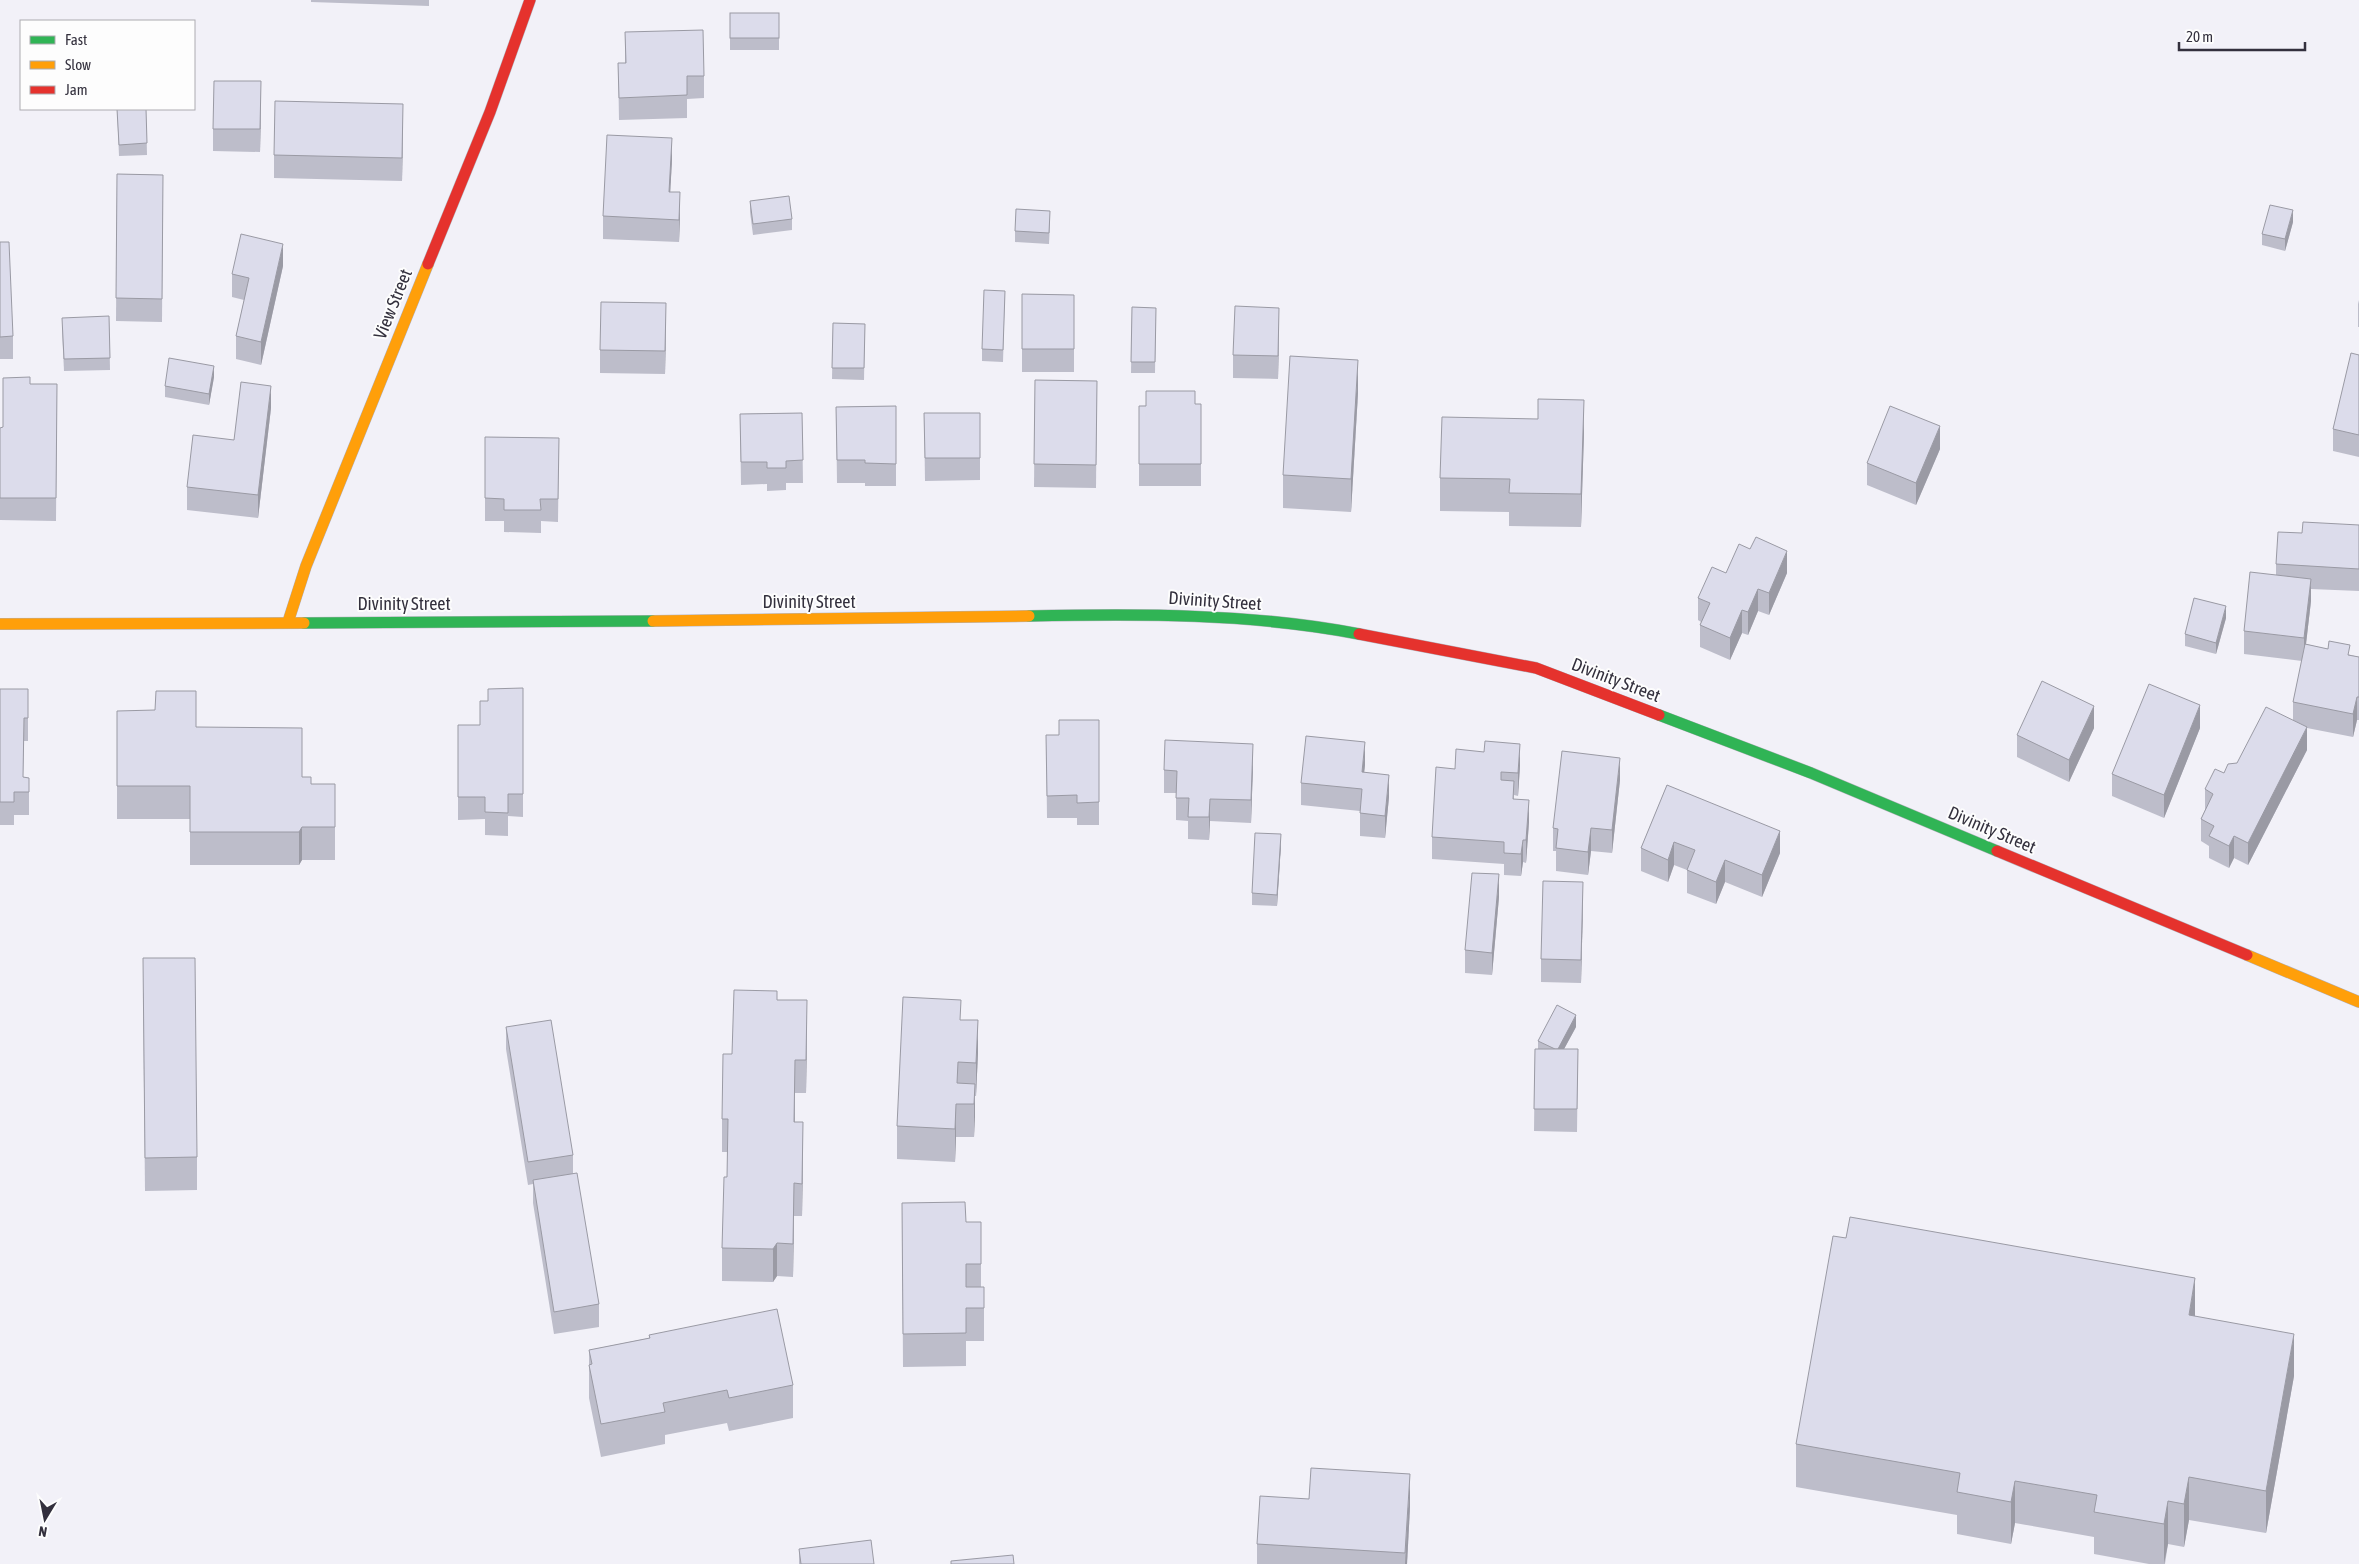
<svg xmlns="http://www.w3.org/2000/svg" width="2359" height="1564" font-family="'Asap Condensed',sans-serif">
	<rect width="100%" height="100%" fill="#f2f1f8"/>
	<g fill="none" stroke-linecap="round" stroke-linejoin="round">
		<g stroke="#b1b0b9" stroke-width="12">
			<g id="fast">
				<path d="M1029 616C1139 614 1251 613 1359 634"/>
				<polyline points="304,623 653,621"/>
				<polyline points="1659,715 1811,773 1997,851"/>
			</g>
		</g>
		<g stroke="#b1b0b9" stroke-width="12">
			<g id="slow">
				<polyline points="653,621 1029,616"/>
				<polyline points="288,622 306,566 428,264"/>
				<polyline points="0,624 304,623"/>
				<polyline points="2247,955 2359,1002"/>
			</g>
		</g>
		<g stroke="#b1b0b9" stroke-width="12">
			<g id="jam">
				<polyline points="428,264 490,112 530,0"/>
				<polyline points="1359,634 1536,668 1659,715"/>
				<polyline points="1997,851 2247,955"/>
			</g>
		</g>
		<use href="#fast" stroke="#30b455" stroke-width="11"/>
		<use href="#slow" stroke="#ff9f0a" stroke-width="11"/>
		<use href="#jam" stroke="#e5322d" stroke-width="11"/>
	</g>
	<g fill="#bdbdca">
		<polygon points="311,0 429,0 429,6 311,2"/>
		<rect x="730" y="13" width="49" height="37"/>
		<polygon points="625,32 704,76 704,98 687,99 687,118 619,120 618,63 625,63"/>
		<polygon points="261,104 260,152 213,151 213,129"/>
		<polygon points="117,109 146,109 147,155 119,156"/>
		<polygon points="403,127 402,181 274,178 274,155"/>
		<polygon points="672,160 670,192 680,215 679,242 603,239 603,216"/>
		<polygon points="117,174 163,175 162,322 116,321"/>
		<polygon points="750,201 792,219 792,230 753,235 750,212"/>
		<polygon points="1050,222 1049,244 1015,242 1015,231"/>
		<polygon points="2293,222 2285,251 2262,245 2262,234"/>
		<polygon points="0,242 13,336 13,359 0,359"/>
		<polygon points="283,266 261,365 236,359 236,336 244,300 232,297 232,274"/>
		<polygon points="1005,291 1003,362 982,361 982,349"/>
		<polygon points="1022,294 1074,295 1074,372 1022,372"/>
		<polygon points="2359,300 2359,327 2358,327 2358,304"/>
		<polygon points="1132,307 1156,308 1155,373 1131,373"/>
		<polygon points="109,316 110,370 64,371 62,329"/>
		<polygon points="833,323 865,324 864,380 832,379"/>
		<polygon points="666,326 665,374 600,373 600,350"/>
		<polygon points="1279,330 1278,379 1233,378 1233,355"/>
		<polygon points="2359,355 2359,457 2333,451 2333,429"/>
		<polygon points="214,377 209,405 165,397 165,386"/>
		<polygon points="1035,380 1097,381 1096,488 1034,487"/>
		<polygon points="30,384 57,384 56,521 0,520 0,428 3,427"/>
		<polygon points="1358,393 1351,512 1283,508 1283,475"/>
		<polygon points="1195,404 1201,404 1201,486 1139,486 1139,406"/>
		<polygon points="896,406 896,486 865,486 865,483 837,483 836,407"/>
		<polygon points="271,408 258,518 187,510 187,487 234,440"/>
		<polygon points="802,413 803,483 786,483 786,490 767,491 767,484 741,485 740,414"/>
		<polygon points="924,413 980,413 980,480 925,481"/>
		<polygon points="1538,419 1584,433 1581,527 1509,526 1509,512 1440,511 1440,478"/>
		<polygon points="485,437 559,438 558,522 541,521 541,533 504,532 504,521 485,521"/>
		<polygon points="1940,449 1916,505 1867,485 1867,463"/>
		<polygon points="2359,525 2359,591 2311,589 2311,601 2306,644 2359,657 2359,720 2357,720 2353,737 2307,728 2307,750 2248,865 2234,858 2229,868 2209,858 2209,846 2201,841 2201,819 2205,810 2205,789 2237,763 2293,720 2293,702 2302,661 2244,654 2244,631 2276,575 2276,564 2302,533"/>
		<polygon points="1726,573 1787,573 1769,615 1758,611 1748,635 1742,633 1730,660 1700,647 1700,625 1701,622 1698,620 1698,598"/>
		<polygon points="2226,618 2216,654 2185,646 2185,634"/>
		<polygon points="523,688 523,817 508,816 508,836 485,835 485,819 458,820 458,725 480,725 488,701"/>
		<polygon points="0,689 28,689 28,741 24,741 23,777 29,778 29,815 14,815 14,825 0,825"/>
		<polygon points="117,711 196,727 302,777 311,784 335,784 335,860 302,860 299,865 190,865 190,819 117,819"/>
		<polygon points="1099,720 1099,825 1077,825 1077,818 1047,818 1046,735 1059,735"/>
		<polygon points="2094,728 2069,782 2017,757 2017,735"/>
		<polygon points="2200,728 2164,818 2112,796 2112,774"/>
		<polygon points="1365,765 1364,772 1389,797 1385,838 1360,836 1360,811 1301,805 1301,783"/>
		<polygon points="1253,766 1251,823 1210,821 1209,840 1188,839 1188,821 1176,820 1176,793 1164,793 1164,770"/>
		<polygon points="1520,766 1518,796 1514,795 1514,799 1529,822 1526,863 1523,862 1521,876 1504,875 1504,864 1432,859 1432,837 1455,769"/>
		<polygon points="1620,780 1612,853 1591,851 1588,875 1556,871 1556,851 1553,851 1553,828"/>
		<polygon points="1667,785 1780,853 1762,897 1725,882 1716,904 1687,893 1687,870 1674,865 1668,882 1641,871 1641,848"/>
		<polygon points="1281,845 1277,906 1252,905 1252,893"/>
		<polygon points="1499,897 1492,975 1465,973 1465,950"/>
		<polygon points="1583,904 1581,983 1541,982 1541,959"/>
		<polygon points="143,991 197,1157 197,1190 145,1191"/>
		<polygon points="777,1000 807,1033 806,1093 795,1093 795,1122 803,1155 802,1216 794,1216 793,1277 777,1276 773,1282 722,1281 722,1248 727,1177 728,1152 722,1152 722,1119 732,1054"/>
		<polygon points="961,1020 978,1053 976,1096 975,1096 974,1137 956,1137 955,1162 897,1159 897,1126"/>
		<polygon points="506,1027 573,1155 573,1174 599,1304 599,1327 554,1334 533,1203 533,1184 528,1185 506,1049"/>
		<polygon points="1576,1027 1564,1049 1578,1049 1577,1132 1534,1131 1535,1049 1538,1049 1538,1041"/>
		<polygon points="902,1203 966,1222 981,1264 981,1287 984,1287 984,1341 966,1341 966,1366 903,1367"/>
		<polygon points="2195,1316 2294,1376 2266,1533 2189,1520 2184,1547 2168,1544 2165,1564 2149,1564 2094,1554 2094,1537 2015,1523 2011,1544 1957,1534 1957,1515 1796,1487 1796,1444"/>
		<polygon points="649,1335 793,1385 793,1418 729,1431 727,1423 665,1435 665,1444 601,1457 589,1398 589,1350 649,1338"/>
		<polygon points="1410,1507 1407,1564 1257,1564 1257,1544"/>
		<polygon points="799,1549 874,1564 799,1564"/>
	</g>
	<g fill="#9a9aa4">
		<polygon points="261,81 261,104 260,152 260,129"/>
		<polygon points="403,104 403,127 402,181 402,158"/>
		<polygon points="672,138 672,160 669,215 669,192"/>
		<polygon points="680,192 680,215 679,242 679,220"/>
		<polygon points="2293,210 2293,222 2285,251 2285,239"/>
		<polygon points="283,244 283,266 261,365 261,342"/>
		<polygon points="666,303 666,326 665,374 665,351"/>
		<polygon points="1279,308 1279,330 1278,379 1278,356"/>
		<polygon points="1358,360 1358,393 1351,512 1351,479"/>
		<polygon points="214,366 214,377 209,405 209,394"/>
		<polygon points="271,386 271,408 258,518 258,495"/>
		<polygon points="1584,400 1584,433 1581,527 1581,494"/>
		<polygon points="1940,426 1940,449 1916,505 1916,483"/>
		<polygon points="1787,551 1787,573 1769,615 1769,593"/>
		<polygon points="2311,579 2311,601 2304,661 2304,638"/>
		<polygon points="1758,589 1758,611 1748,635 1748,612"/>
		<polygon points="2226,606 2226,618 2216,654 2216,643"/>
		<polygon points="1742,610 1742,633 1730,660 1730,638"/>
		<polygon points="2357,697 2357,720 2353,737 2353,714"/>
		<polygon points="2200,705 2200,728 2164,818 2164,795"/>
		<polygon points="2094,706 2094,728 2069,782 2069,760"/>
		<polygon points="2307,727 2307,750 2248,865 2248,843"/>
		<polygon points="1365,742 1365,765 1362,792 1362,772"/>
		<polygon points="1253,744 1253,766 1251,823 1251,800"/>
		<polygon points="1520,744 1520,766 1518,796 1518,773"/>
		<polygon points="1620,758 1620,780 1612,853 1612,830"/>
		<polygon points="1389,775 1389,797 1385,838 1385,816"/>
		<polygon points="1210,799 1210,821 1209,840 1209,817"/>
		<polygon points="1529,800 1529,822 1526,863 1526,840"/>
		<polygon points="302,827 302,860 299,865 299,832"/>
		<polygon points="1591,828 1591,851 1588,875 1588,852"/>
		<polygon points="1780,831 1780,853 1762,897 1762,875"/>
		<polygon points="1281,834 1281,845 1277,906 1277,895"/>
		<polygon points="2234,836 2234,858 2229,868 2229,846"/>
		<polygon points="1523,840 1523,862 1521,876 1521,854"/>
		<polygon points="1674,842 1674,865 1668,882 1668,860"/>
		<polygon points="1725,860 1725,882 1716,904 1716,882"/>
		<polygon points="1499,874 1499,897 1492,975 1492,953"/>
		<polygon points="1583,882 1583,904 1581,983 1581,960"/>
		<polygon points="807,1000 807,1033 806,1093 806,1060"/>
		<polygon points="1576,1015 1576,1027 1557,1062 1557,1050"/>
		<polygon points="978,1020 978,1053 976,1096 976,1063"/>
		<polygon points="795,1060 795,1093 794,1155 794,1122"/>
		<polygon points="975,1084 975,1117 974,1137 974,1104"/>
		<polygon points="956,1104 956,1137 955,1162 955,1129"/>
		<polygon points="803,1122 803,1155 802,1216 802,1184"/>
		<polygon points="794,1183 794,1216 793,1277 793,1244"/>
		<polygon points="777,1243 777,1276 773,1282 773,1249"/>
		<polygon points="2195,1278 2195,1320 2189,1315"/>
		<polygon points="2294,1334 2294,1376 2266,1533 2266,1491"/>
		<polygon points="1410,1474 1410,1507 1407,1564 1405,1564"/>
		<polygon points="2189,1477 2189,1520 2184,1547 2184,1504"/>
		<polygon points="2015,1481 2015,1523 2011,1544 2011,1502"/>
		<polygon points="2168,1501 2168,1544 2164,1564 2164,1524"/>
	</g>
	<g fill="#dcdceb" stroke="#9a9aa4">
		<rect x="730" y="13" width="49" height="25"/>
		<polygon points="703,30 704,76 687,76 687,95 619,98 618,63 626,63 625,32"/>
		<polygon points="214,81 261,81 260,129 213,129"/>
		<polygon points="275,101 403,104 402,158 274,155"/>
		<polygon points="117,109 146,109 147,143 119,145"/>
		<polygon points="607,135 672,138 669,192 680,192 679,220 603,216"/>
		<polygon points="117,174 163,175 162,299 116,298"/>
		<polygon points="789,196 792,219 753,224 750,201"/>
		<polygon points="2270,205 2293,210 2285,239 2262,234"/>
		<polygon points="1016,209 1050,211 1049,233 1015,231"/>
		<polygon points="241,234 283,244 261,342 236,336 249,278 232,274"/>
		<polygon points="0,242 9,242 13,336 0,337"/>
		<polygon points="984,290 1005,291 1003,350 982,349"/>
		<polygon points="1022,294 1074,295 1074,349 1022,349"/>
		<polygon points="601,302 666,303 665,351 600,350"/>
		<polygon points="1235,306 1279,308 1278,356 1233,355"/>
		<polygon points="1132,307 1156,308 1155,362 1131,362"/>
		<polygon points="109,316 110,358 64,359 62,318"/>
		<polygon points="833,323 865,324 864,368 832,368"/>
		<polygon points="2351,353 2359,355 2359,435 2333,429"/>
		<polygon points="1290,356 1358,360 1351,479 1283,475"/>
		<polygon points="169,358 214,366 209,394 165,386"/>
		<polygon points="30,377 30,384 57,384 56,498 0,498 0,428 3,427 3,378"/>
		<polygon points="1035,380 1097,381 1096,465 1034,464"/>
		<polygon points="241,382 271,386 258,495 187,487 193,435 234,440"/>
		<polygon points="1146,391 1195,391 1195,404 1201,404 1201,464 1139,464 1139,406 1146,406"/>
		<polygon points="1538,399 1584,400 1581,494 1509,493 1510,479 1440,478 1442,417 1538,419"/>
		<polygon points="896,406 896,464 865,463 865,460 837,460 836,407"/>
		<polygon points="1890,406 1940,426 1916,483 1867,463"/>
		<polygon points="802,413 803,460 786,461 786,468 767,468 767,462 741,462 740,414"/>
		<polygon points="924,413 980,413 980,458 925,458"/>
		<polygon points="485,437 559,438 558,499 540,499 541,510 504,510 504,499 485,498"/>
		<polygon points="2303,522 2359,525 2359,569 2276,564 2278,532 2302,533"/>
		<polygon points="1756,537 1787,551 1769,593 1758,589 1748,612 1742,610 1730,638 1700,625 1710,603 1698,598 1712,567 1726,573 1739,544 1750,549"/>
		<polygon points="2250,572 2311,579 2304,638 2244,631"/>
		<polygon points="2194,598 2226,606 2216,643 2185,634"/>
		<polygon points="2329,641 2350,645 2348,655 2359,657 2359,697 2357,697 2353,714 2293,702 2305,644 2328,649"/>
		<polygon points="2042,681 2094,706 2069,760 2017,735"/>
		<polygon points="2149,684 2200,705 2164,795 2112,774"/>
		<polygon points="523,688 523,794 508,794 508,813 485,812 485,797 458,797 458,725 480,725 480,701 488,701 488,689"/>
		<polygon points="0,689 28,689 28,718 24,718 23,777 29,778 29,792 14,792 14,802 0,802"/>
		<polygon points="156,691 196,691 196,727 302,728 302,777 311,777 311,784 335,784 335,827 302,827 299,832 190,832 190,786 117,786 117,711 155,710"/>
		<polygon points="2266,707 2307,727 2248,843 2234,836 2229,846 2209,836 2214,826 2201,819 2213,794 2205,789 2215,769 2224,773 2228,764 2237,763"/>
		<polygon points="1059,720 1099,720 1099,802 1077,803 1077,795 1047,796 1046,735 1059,735"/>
		<polygon points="1306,736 1365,742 1362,772 1389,775 1385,816 1360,813 1362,789 1301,783"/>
		<polygon points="1165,740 1253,744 1251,800 1210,799 1209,817 1188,817 1189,798 1176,798 1177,771 1164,770"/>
		<polygon points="1485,741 1520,744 1518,773 1501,772 1501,780 1514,781 1513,799 1529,800 1526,840 1523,840 1521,854 1504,853 1504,842 1432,837 1436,767 1455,769 1456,749 1484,752"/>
		<polygon points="1562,751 1620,758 1612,830 1591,828 1588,852 1556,848 1558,829 1553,828"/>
		<polygon points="1667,785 1780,831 1762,875 1725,860 1716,882 1687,870 1695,850 1674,842 1668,860 1641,848"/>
		<polygon points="1255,833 1281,834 1277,895 1252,893"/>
		<polygon points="1472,873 1499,874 1492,953 1465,950"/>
		<polygon points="1543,881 1583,882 1581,960 1541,959"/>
		<polygon points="143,958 195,958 197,1157 145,1158"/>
		<polygon points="734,990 777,991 777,1000 807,1000 806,1060 795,1060 794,1122 803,1122 802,1184 794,1183 793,1244 777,1243 773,1249 722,1248 724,1177 727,1177 728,1119 722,1119 723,1054 732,1054"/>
		<polygon points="903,997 961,1000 960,1020 978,1020 976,1063 958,1062 957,1083 975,1084 974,1104 956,1104 955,1129 897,1126"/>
		<polygon points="1557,1005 1576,1015 1558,1049 1555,1049 1538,1041"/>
		<polygon points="551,1020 573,1155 528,1162 506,1027"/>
		<polygon points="1535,1049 1578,1049 1577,1109 1534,1109"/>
		<polygon points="577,1173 599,1304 554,1312 533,1180"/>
		<polygon points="965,1202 966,1222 981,1222 981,1264 966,1264 966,1287 984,1287 984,1308 966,1308 966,1333 903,1334 902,1203"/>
		<polygon points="1850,1217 2195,1278 2189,1315 2294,1334 2266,1491 2189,1477 2184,1504 2168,1501 2164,1524 2094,1512 2097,1495 2015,1481 2011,1502 1957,1492 1960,1473 1796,1444 1833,1236 1846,1238"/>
		<polygon points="777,1309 793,1385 729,1398 727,1390 663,1403 665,1412 601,1424 589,1365 592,1364 589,1350 650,1338 649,1335"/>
		<polygon points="1311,1468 1410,1474 1405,1553 1257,1544 1260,1496 1309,1499"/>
		<polygon points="871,1540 874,1564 801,1564 799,1549"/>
		<polygon points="1013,1555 1014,1564 951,1564 951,1561"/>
	</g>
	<g text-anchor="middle" stroke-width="4" stroke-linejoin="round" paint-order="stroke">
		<g font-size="18" fill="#33303d" stroke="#fdfdfd">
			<text transform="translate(393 304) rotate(-68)" y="6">View Street</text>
			<text transform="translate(1215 601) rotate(4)" y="6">Divinity Street</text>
			<text x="809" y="608">Divinity Street</text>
			<text x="404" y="610">Divinity Street</text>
			<text transform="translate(1616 680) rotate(21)" y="6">Divinity Street</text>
			<text transform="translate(1992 830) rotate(23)" y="6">Divinity Street</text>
		</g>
	</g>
	<rect x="20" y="20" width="175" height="90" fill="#fdfdfd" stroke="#acabb0"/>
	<rect x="30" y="36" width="25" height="8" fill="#30b455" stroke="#acabb0"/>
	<text x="65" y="45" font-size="15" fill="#33303d">Fast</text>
	<rect x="30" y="61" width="25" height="8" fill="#ff9f0a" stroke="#acabb0"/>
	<text x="65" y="70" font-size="15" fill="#33303d">Slow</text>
	<rect x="30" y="86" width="25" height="8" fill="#e5322d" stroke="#acabb0"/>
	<text x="65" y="95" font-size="15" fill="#33303d">Jam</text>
	<g transform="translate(45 1519) rotate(190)" stroke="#fdfdfd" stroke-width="4" paint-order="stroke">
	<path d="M0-4L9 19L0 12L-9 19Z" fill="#33303d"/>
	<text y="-8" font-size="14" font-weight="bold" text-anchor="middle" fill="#33303d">N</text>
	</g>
	<path d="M2179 42v8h126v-8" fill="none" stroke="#33303d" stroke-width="2.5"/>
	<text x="2186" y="42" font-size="15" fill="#33303d" stroke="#fdfdfd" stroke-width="4" paint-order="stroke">20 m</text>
</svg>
